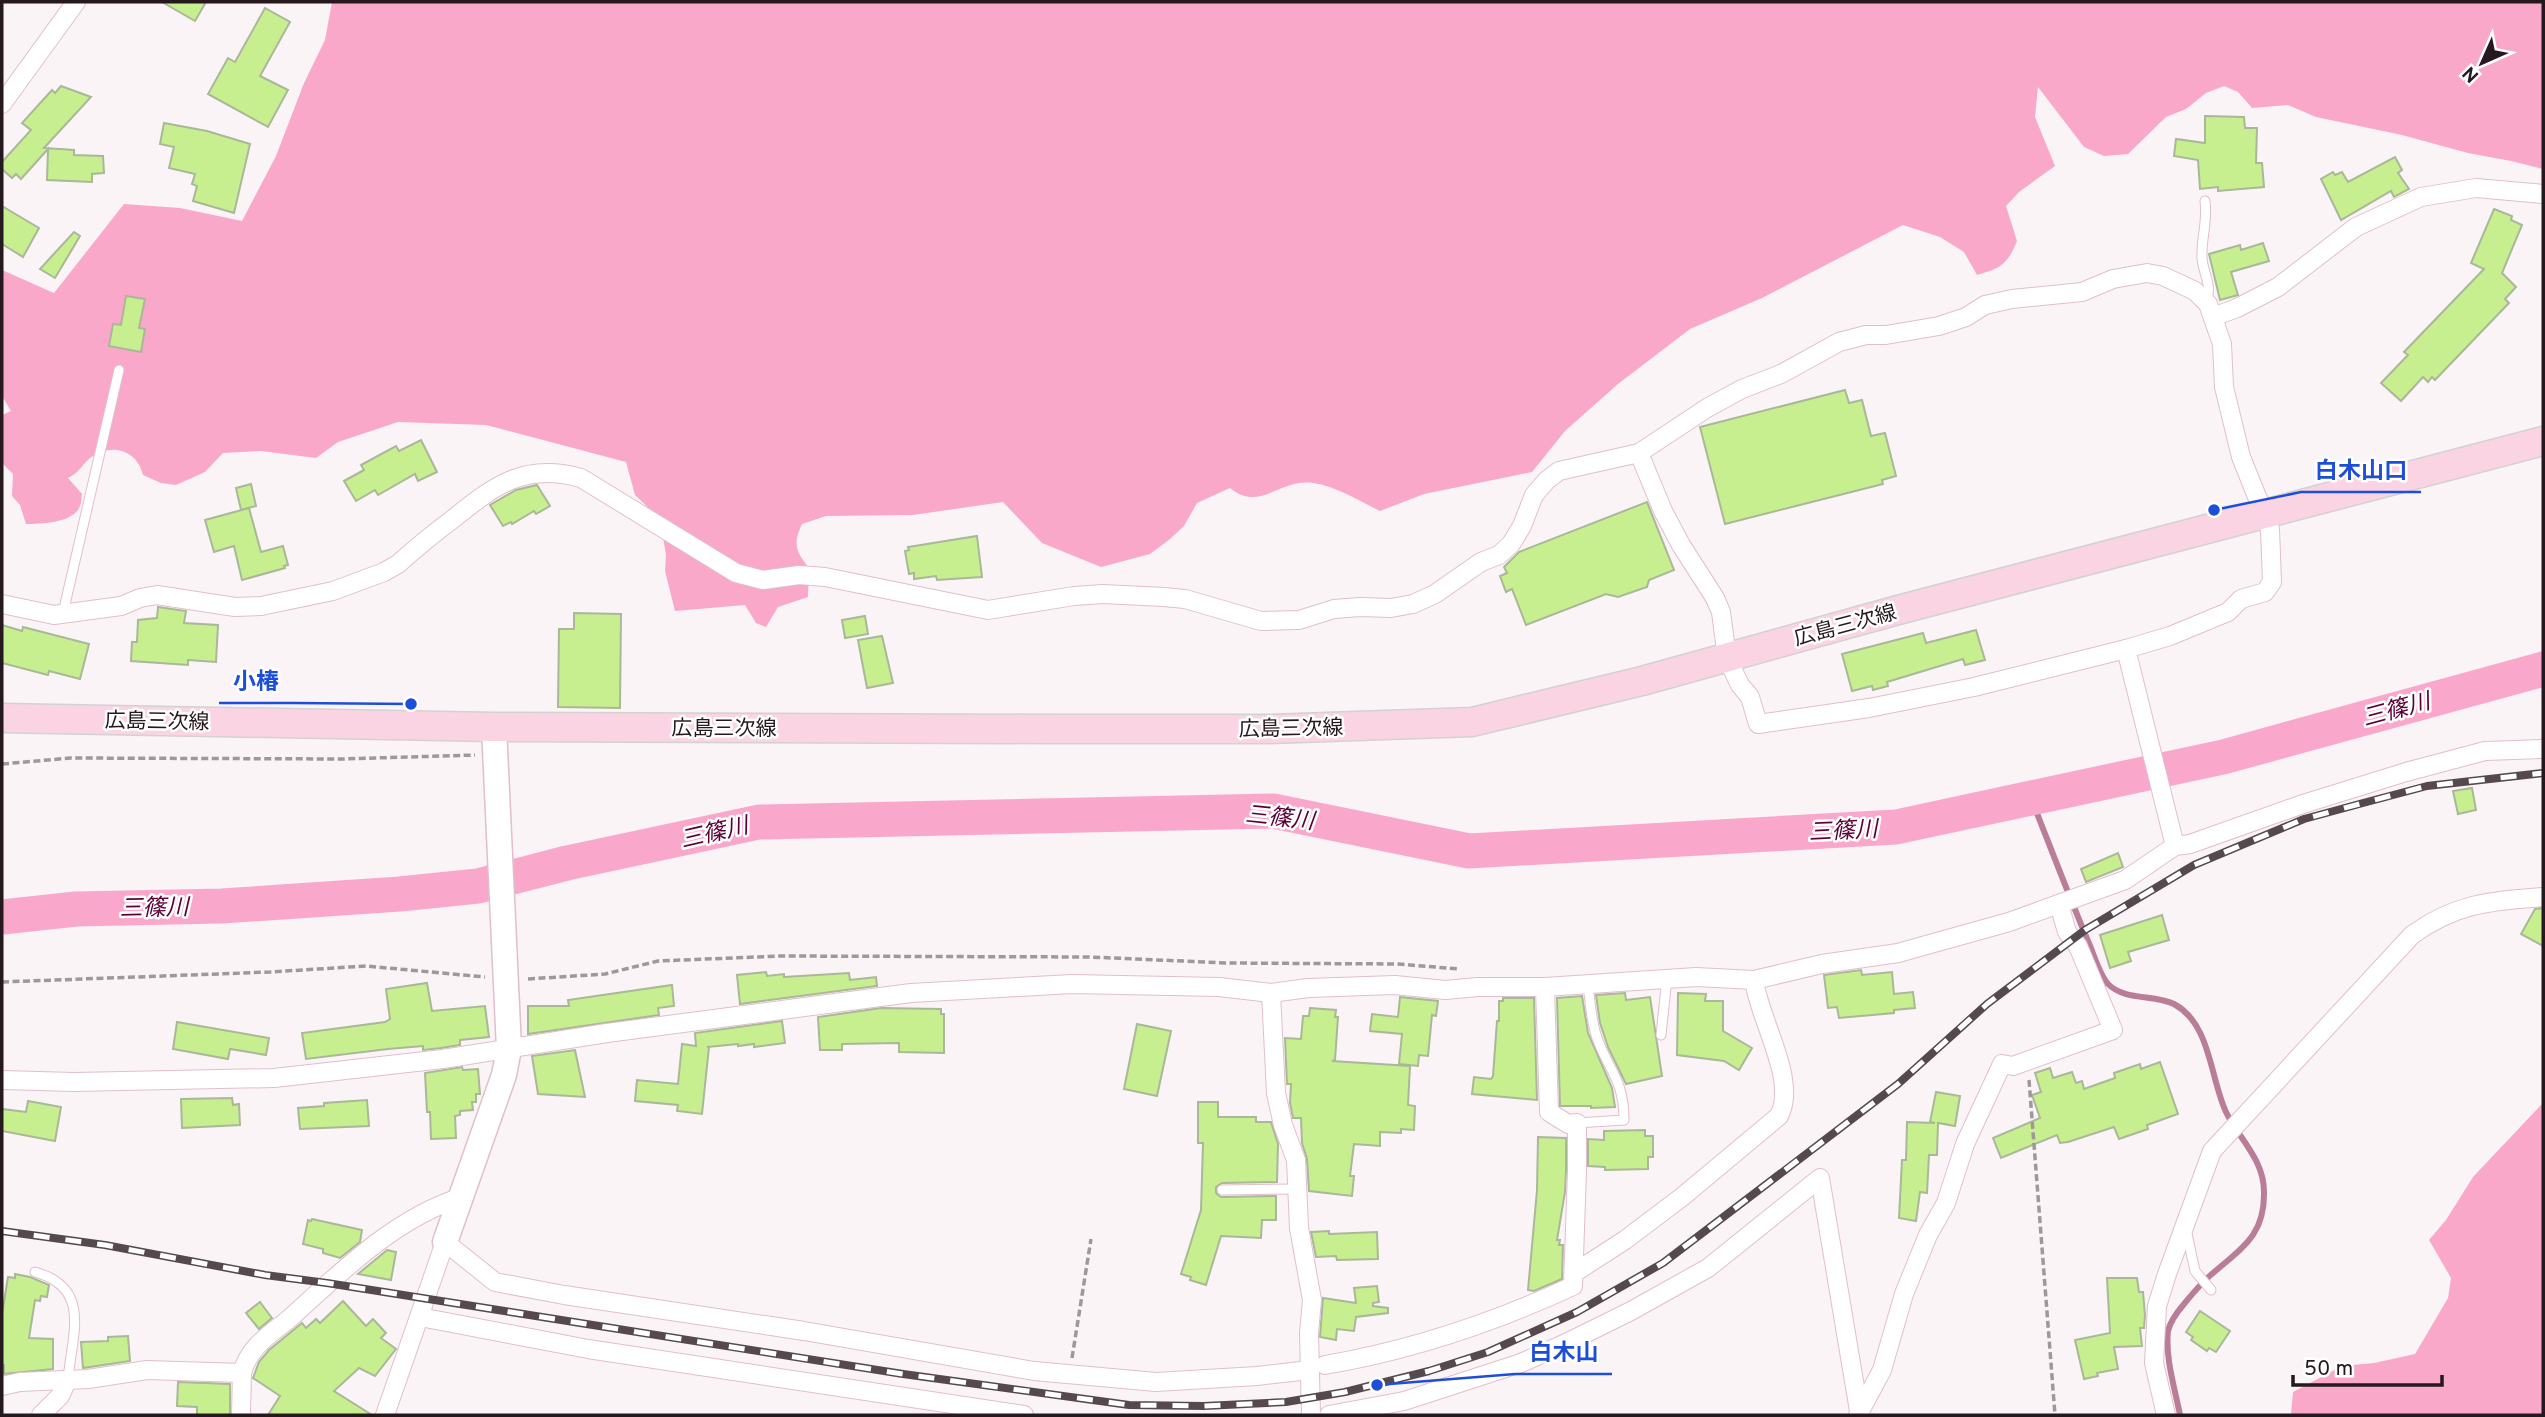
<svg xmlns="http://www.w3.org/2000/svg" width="2545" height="1417" font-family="Overpass,'Noto Sans JP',sans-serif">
	<rect width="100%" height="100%" fill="#fbf4f7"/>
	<g fill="#f9a8ca">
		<path d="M332 2H2543V169L2511 161 2468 153 2402 135 2316 117 2288 105 2252 108 2238 92 2224 86 2206 93 2186 109 2166 117 2128 154 2104 156 2084 147 2038 87 2035 117 2055 166 2019 192 2006 206 2017 241C2007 265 2001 268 1977 275L1964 252 1940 237 1903 225 1762 298 1690 329 1618 384 1565 431 1532 472 1424 494 1380 511C1359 501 1336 486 1313 483 1279 478 1260 513 1230 488L1197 503 1184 526 1170 539 1150 554 1101 567 1042 543 1003 502 913 515 826 516 802 524C793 543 795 551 809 568L808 597 778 607 766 627 756 623 745 605 675 611 665 571 666 555 660 519 635 495 626 462 486 425 398 422 338 442 316 458 261 451 223 453 205 472 176 485 161 483 143 475C137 449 110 442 89 459 80 467 80 472 68 478L82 494C81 498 82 502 80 506 74 523 41 524 26 524L20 505 12 496 13 474 2 463V415L11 411 2 396V270L54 293 124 204 180 208 242 221 276 156 304 83 325 40Z"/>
		<polygon points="2541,1105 2543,1105 2543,1415 2291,1415 2293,1392 2342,1366 2374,1363 2415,1354 2448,1298 2451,1278 2429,1240 2446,1220 2473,1177"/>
	</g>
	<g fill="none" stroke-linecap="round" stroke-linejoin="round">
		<path stroke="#b97d97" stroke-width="6" d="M2031 798C2050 846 2068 894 2088 941 2094 954 2099 974 2108 984 2125 1001 2154 994 2174 1004 2211 1024 2210 1078 2226 1112 2239 1139 2264 1159 2264 1192 2265 1235 2242 1248 2213 1273 2202 1282 2193 1293 2184 1304 2178 1311 2170 1322 2168 1331 2165 1358 2175 1389 2180 1415"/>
		<polyline stroke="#f9a8cb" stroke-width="35" points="2,917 76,909 222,906 400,894 478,886 567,863 759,822 1273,811 1469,851 1896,827 2223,757 2543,669"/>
	</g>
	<g fill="#c7ef8f" stroke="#aab799" stroke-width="2">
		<polygon points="162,2 206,2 195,21"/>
		<polygon points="265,8 290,22 260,76 288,90 268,127 208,94 228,58 235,62"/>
		<polygon points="61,86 91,97 44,148 74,150 74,155 103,156 104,173 92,174 92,182 47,180 48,149 21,179 16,174 12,178 2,169 2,162 31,130 22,123 52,90 55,93"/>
		<polygon points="2205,116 2244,117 2245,128 2257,128 2256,163 2262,163 2264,187 2218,191 2218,187 2200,189 2198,160 2174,156 2176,139 2205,143"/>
		<polygon points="164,123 207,131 250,144 234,213 193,201 197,186 192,184 195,174 169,168 174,147 160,144"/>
		<polygon points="2395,157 2402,170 2398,173 2409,189 2394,197 2391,191 2341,220 2321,179 2333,172 2335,175 2342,172 2348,182"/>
		<polygon points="2,206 39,228 23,257 2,244"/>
		<polygon points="2494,209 2512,216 2511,220 2522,225 2502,273 2516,287 2505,299 2509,303 2435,380 2432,377 2428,382 2423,377 2401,401 2381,383 2408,355 2404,352 2484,269 2471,263"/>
		<polygon points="74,232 80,236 55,278 40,269"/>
		<polygon points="2263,243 2269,261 2231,272 2238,295 2220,300 2209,254 2240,245 2241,250"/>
		<polygon points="126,296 145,299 139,328 145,329 141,352 109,346 113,324 121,325"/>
		<polygon points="1845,390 1849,403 1862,400 1871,436 1885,433 1896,476 1882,480 1883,484 1725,524 1700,427"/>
		<polygon points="421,440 437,472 418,481 415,474 378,495 375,490 356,501 344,481 364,470 361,465 396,446 399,451"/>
		<polygon points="251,484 256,506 241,510 236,488"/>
		<polygon points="537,485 550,506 536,514 534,511 512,524 511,522 503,526 490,505 516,490"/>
		<polygon points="1647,502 1674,570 1649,580 1647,587 1618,597 1606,594 1526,625 1512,589 1506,592 1500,576 1507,573 1504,567 1519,552"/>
		<polygon points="249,508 261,552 283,546 288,565 284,566 285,568 242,580 234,546 214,552 205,520"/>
		<polygon points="977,536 982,577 937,580 936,576 914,579 914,573 909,574 905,551 909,550 908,547"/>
		<polygon points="158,607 186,611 184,623 218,625 216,662 188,660 188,665 131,661 132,642 137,642 138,620 157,618"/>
		<polygon points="574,613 621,614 620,708 558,707 559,629 574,629"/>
		<polygon points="865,616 868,634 845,638 842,620"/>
		<polygon points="2,625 22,631 23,627 89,644 80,679 49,671 48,675 2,663"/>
		<polygon points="1976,630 1985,660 1965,665 1963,659 1887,682 1888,686 1873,690 1872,686 1852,691 1842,654 1923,633 1926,643"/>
		<polygon points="882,636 893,683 867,688 858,640"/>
		<polygon points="2472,788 2476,810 2458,814 2453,791"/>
		<polygon points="2118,853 2123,867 2086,882 2081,869"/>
		<polygon points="2543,908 2543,946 2521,934 2535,909"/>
		<polygon points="2162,915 2169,940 2128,952 2131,961 2110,968 2100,935"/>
		<polygon points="1861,970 1862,975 1892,972 1894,994 1913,992 1915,1008 1894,1010 1894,1013 1839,1018 1837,1007 1828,1008 1824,975"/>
		<polygon points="766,972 767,976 784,974 784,977 849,973 850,980 876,977 877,986 740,1004 737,975"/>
		<polygon points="427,983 432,1011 485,1006 489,1037 460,1040 460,1045 441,1048 423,1050 423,1046 388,1049 306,1059 302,1033 385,1022 390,1019 386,989"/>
		<polygon points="672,985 674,1006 658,1008 659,1015 528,1034 528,1006 569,1006 568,1000"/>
		<polygon points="1625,993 1626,1000 1650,997 1662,1076 1626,1084 1608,1047 1600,1023 1596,995"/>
		<polygon points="1678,993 1706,994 1705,1001 1723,1001 1723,1031 1752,1048 1739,1070 1724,1061 1677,1055"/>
		<polygon points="1582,996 1588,1033 1612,1088 1615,1107 1591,1108 1591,1106 1560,1106 1557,998"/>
		<polygon points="1400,997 1438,1001 1436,1016 1432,1015 1428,1056 1419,1055 1418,1066 1399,1064 1402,1034 1370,1031 1372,1014 1398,1017"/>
		<polygon points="1503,998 1534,998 1537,1100 1472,1094 1474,1077 1491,1079 1493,1076 1497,1021 1499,1021 1499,1001 1503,1001"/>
		<polygon points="881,1008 941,1009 941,1014 944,1014 944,1053 899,1052 899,1043 842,1044 842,1050 820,1050 818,1017"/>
		<polygon points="1310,1008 1336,1010 1335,1017 1338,1017 1335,1060 1332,1061 1410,1066 1408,1105 1415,1106 1414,1130 1401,1129 1401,1133 1380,1132 1380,1146 1354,1144 1350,1176 1354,1176 1352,1196 1309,1191 1307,1159 1302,1143 1301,1118 1293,1118 1290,1103 1291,1084 1287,1084 1285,1038 1301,1039 1303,1016 1309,1016"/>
		<polygon points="782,1021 785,1043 754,1047 754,1044 738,1046 738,1044 707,1047 709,1047 702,1114 677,1111 678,1105 635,1101 637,1080 678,1084 682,1044 696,1046 695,1033"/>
		<polygon points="177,1022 269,1038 266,1055 230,1049 228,1059 173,1049"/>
		<polygon points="1137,1024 1171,1031 1157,1096 1124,1089"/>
		<polygon points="575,1050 585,1097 538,1094 532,1056"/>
		<polygon points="2160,1062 2178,1114 2147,1125 2148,1129 2119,1139 2114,1127 2068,1142 2060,1143 2057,1135 2001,1158 1993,1138 2040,1118 2032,1095 2041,1092 2035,1073 2050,1068 2053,1078 2072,1072 2076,1083 2082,1081 2084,1089 2115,1078 2114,1073 2140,1064 2141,1069"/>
		<polygon points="462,1067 463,1070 478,1069 480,1094 476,1094 476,1102 472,1102 473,1110 460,1111 460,1115 455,1116 456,1138 431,1139 430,1112 427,1112 425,1073"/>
		<polygon points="1936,1092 1960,1096 1955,1126 1938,1123 1937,1155 1929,1155 1927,1193 1920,1192 1916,1221 1899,1218 1902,1160 1906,1160 1907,1122 1935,1123 1930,1122"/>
		<polygon points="232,1098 233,1105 239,1104 240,1125 182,1128 181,1099"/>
		<polygon points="367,1100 369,1126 300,1129 298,1108 324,1106 324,1103"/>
		<polygon points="28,1101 61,1107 55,1141 2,1131 2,1109 26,1112"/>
		<polygon points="1198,1102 1218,1102 1218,1117 1256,1117 1256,1122 1271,1122 1278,1144 1277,1182 1222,1183 1216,1187 1216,1193 1221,1197 1276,1196 1276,1220 1262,1220 1261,1238 1221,1236 1206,1285 1190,1280 1191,1277 1181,1274 1201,1210 1203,1143 1198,1143"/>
		<polygon points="1645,1130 1645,1136 1653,1136 1653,1157 1648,1157 1648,1169 1605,1170 1605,1167 1588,1166 1588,1139 1604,1140 1604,1131"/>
		<polygon points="1538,1137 1566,1138 1566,1171 1565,1192 1557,1240 1560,1240 1559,1245 1563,1245 1562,1279 1534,1291 1528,1290 1537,1190"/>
		<polygon points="312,1219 362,1230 360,1242 340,1258 323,1253 323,1249 303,1244 308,1220 311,1221"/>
		<polygon points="1329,1231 1329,1234 1377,1232 1378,1259 1337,1260 1336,1256 1316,1257 1311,1232"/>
		<polygon points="387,1250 396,1252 391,1280 358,1274"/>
		<polygon points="15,1274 30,1277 49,1285 47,1297 41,1296 40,1301 35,1300 29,1338 53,1339 53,1369 4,1374 4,1365 2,1365 2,1314 8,1277 15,1278"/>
		<polygon points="2107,1278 2137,1278 2139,1292 2143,1292 2145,1315 2144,1328 2140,1328 2142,1346 2114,1347 2118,1369 2097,1373 2098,1376 2084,1379 2075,1340 2110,1333"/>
		<polygon points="1377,1286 1379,1302 1373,1303 1373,1306 1388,1308 1388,1313 1356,1317 1354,1331 1337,1329 1336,1340 1320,1337 1323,1298 1356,1303 1354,1288"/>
		<polygon points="343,1301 366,1326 373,1319 386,1333 381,1338 396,1349 375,1376 359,1368 334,1391 372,1415 268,1415 280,1396 253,1378 259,1362 269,1350 302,1323 306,1328 316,1319 320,1323"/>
		<polygon points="260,1302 272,1318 259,1329 246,1313"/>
		<polygon points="2200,1311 2230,1331 2216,1352 2209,1348 2207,1351 2191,1340 2193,1337 2186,1332"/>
		<polygon points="128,1336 130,1361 83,1368 81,1342 108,1341 108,1337"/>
		<polygon points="178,1382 230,1384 230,1415 197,1415 197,1407 177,1406"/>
	</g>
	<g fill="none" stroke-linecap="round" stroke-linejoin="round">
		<g stroke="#e1becc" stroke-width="11">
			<g id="lane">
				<path d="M2205 201C2208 221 2201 238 2202 258 2203 274 2213 285 2206 301"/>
				<polyline points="63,613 119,370"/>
				<polyline points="1661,1035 1667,978"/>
				<path d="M1577 1123 1624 1120C1624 1080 1609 1071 1597 1038 1591 1020 1590 1002 1588 984"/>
				<polyline points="1222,1190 1296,1189"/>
				<polyline points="2186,1229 2195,1271 2211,1290"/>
				<path d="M35 1272C92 1288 72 1334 68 1379"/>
			</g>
		</g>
		<g stroke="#e1becc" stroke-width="20">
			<g id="street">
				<polyline points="2,104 76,2"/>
				<polyline points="2213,317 2237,308 2278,287 2356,227 2421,197 2476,188 2543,194"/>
				<polyline points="1639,453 1663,511 1681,545 1715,598 1721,612 1727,658 1740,685 1750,697 1758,724 1869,708 1974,687 2126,649"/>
				<path d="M2 604 54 615 121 606 140 598 157 595 235 607 261 606 333 591 384 572 398 564C416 548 434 533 453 519 495 485 525 462 581 478L736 573 763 580 799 575 825 577 988 610 1074 596 1103 594 1164 597 1185 599 1261 621 1299 620 1334 609 1360 607 1391 608 1413 604 1435 594 1481 562 1499 555 1511 544 1522 526 1534 495 1547 480 1559 471 1639 453 1707 408 1742 389 1781 374 1839 342 1866 335H1886L1939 326 1966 317 1985 305 2012 299 2082 292 2113 279 2147 273 2163 276 2195 291 2208 304 2222 344 2224 387 2241 457 2270 529 2272 582 2265 592 2241 599 2228 612 2170 636 2126 649 2175 846"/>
				<polyline points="1271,993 1276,1093 1283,1125 1296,1160 1299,1228 1312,1300 1309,1333 1311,1415"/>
				<polyline points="2,1080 74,1082 274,1078 443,1059 607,1033 911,993 1072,984 1219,987 1271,993 1308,988 1395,985 1445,990 1478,987 1545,987 1696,977 1754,980 1822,964 1898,953 2009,922 2125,880 2175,846 2190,844 2303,804 2406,772 2485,751 2543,749"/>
				<path d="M1574 1273 1625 1240 1682 1197 1779 1116C1798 1080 1759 1020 1754 980"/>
				<polyline points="420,1317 588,1349 1024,1415"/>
				<path d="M1325 1365C1412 1350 1493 1323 1573 1286L1577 1171V1123L1568 1124 1549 1112 1545 987"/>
				<path d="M2 1386 20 1382 88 1379 147 1370 242 1373C249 1346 270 1335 290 1318 340 1273 394 1219 459 1198"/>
				<polyline points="41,1415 60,1396 68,1379"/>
				<polyline points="241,1415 242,1373"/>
				<polyline points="385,1415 445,1242 495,1282 564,1295 804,1331 1034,1371 1156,1382 1257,1376 1309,1370"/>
				<polyline points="1329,1415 1404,1401 1521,1363 1564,1344 1631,1311 1708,1268 1820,1178 1859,1411"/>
				<polyline points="1858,1415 1882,1370 1904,1294 1928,1235 1946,1203 1965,1144 2002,1064 2013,1066 2113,1030 2078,946 2067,932 2059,904"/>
				<path d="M2166 1415 2154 1363 2157 1306 2167 1274 2212 1151 2412 935C2456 903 2491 901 2543 897"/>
			</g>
		</g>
		<g stroke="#e1becc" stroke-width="27">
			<polyline id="secondary" points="445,1242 504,1075 509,1049 494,727"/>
		</g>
		<g stroke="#d3d1d2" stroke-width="31">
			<polyline id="primary" points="2,718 494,727 1051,729 1269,729 1472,722 1642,681 1898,610 2543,441"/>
		</g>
		<g stroke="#a1979b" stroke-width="3.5" stroke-dasharray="7 3.5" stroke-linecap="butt">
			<polyline points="2,764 71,758 341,759 475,755"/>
			<polyline points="528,979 605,974 658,961 781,956 1090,957 1227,963 1398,964 1459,969"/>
			<polyline points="2,982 270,972 366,966 485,977"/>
			<polyline points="2029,1080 2055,1415"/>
			<polyline points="1072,1358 1091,1239"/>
		</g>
		<use href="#lane" stroke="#fff" stroke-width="9"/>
		<use href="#street" stroke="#fff" stroke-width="18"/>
		<use href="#secondary" stroke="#fff" stroke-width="24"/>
		<use href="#primary" stroke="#fbd4e4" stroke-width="28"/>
		<g stroke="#55494e" stroke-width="8">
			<polyline id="rail" points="2,1231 105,1245 265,1275 327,1283 903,1374 1129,1405 1204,1406 1286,1402 1345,1392 1429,1371 1488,1352 1577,1312 1663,1263 1898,1084 1987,1004 2085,930 2194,865 2304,819 2363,803 2427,786 2543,773"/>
		</g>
		<use href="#rail" stroke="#fff" stroke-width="5" stroke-dasharray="16" stroke-linecap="butt"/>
	</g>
	<g text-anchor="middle" stroke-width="5" stroke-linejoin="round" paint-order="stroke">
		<g font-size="21" fill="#25181e" stroke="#fff">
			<text transform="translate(1845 625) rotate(-15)" y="7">広島三次線</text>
			<text transform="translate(157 721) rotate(1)" y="7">広島三次線</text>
			<text x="724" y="735">広島三次線</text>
			<text transform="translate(1291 728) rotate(-1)" y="7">広島三次線</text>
		</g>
		<g font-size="23" font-style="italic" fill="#5a0035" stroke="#fff">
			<text transform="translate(2396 709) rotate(-15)" y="8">三篠川</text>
			<text transform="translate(1280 817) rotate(6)" y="8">三篠川</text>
			<text transform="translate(1843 830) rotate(-3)" y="8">三篠川</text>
			<text transform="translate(714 832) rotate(-13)" y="8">三篠川</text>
			<text transform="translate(154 907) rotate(-1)" y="8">三篠川</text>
		</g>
	</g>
	<path fill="none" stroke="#1d4ed8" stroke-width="2.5" d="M2214 510L2301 492H2421M411 704L293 703H219M1377 1385L1515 1374H1612"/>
	<g fill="#1d4ed8" stroke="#fff" stroke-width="2.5">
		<circle cx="2214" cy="510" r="7"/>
		<circle cx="411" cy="704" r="7"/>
		<circle cx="1377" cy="1385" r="7"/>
	</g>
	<g font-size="23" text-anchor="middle" font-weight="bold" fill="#1d4ed8" stroke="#fff" stroke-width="5" stroke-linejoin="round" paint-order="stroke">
		<text x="2361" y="478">白木山口</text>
		<text x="256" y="689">小椿</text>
		<text x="1564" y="1360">白木山</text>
	</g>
	<rect width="2545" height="1417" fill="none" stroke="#25181e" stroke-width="7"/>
	<g transform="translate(2482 63) rotate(225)" stroke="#ffffff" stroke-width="5" paint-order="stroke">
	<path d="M0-5L12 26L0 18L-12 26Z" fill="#25181e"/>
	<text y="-10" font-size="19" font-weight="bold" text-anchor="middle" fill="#25181e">N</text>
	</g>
	<path d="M2293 1375v10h149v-10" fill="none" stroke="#25181e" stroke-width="3.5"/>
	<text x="2304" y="1375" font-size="21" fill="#25181e" stroke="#ffffff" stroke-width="5" paint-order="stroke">50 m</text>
</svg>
